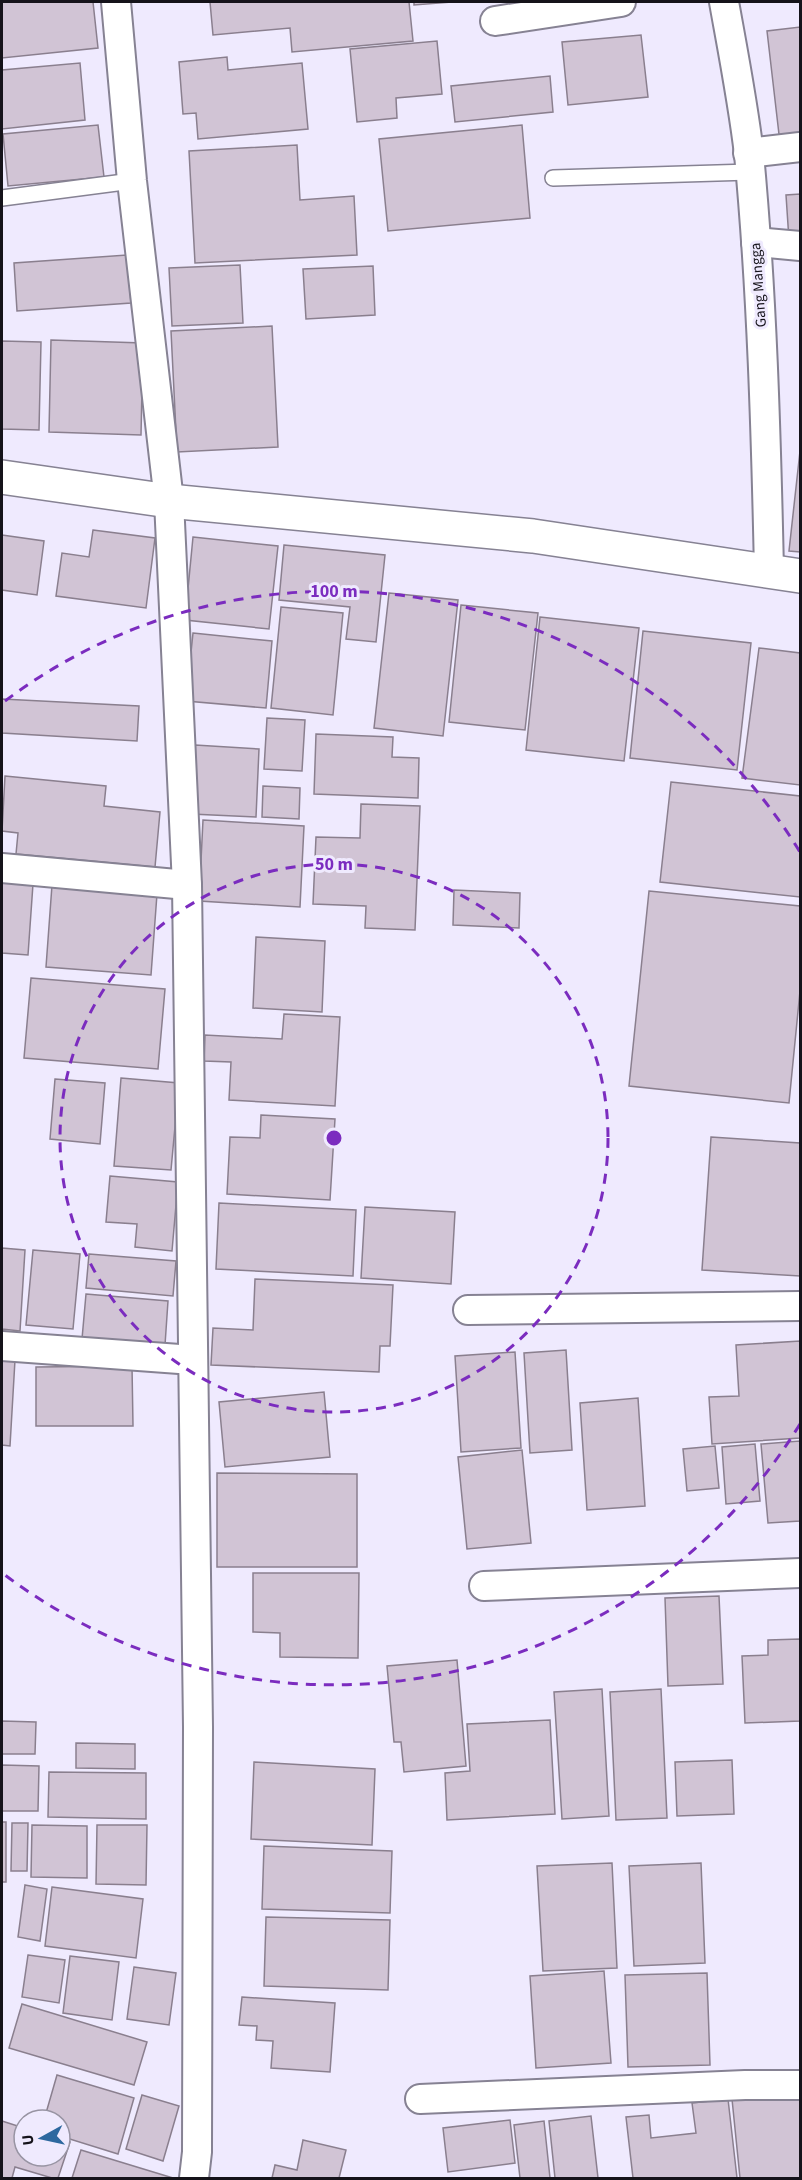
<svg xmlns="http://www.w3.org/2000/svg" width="802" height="2180" font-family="'Source Sans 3',sans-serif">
	<rect width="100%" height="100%" fill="#efeafe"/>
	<g fill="#d1c4d5" stroke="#8a7f8e" stroke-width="1.5">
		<polygon points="2,2 93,2 98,48 2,58"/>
		<polygon points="210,2 409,2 413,41 292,52 290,28 213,35"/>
		<polygon points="414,2 452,2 414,5"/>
		<polygon points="800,27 800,140 780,143 767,31"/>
		<polygon points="641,35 648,97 568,105 562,42"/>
		<polygon points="437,41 442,94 396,98 397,118 357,122 350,49"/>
		<polygon points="227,57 228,70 302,63 308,129 198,139 196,113 183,114 179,62"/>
		<polygon points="80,63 85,120 2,129 2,70"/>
		<polygon points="550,76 553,112 455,122 451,86"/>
		<polygon points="98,125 104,177 8,186 3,134"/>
		<polygon points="522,125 530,218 388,231 379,139"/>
		<polygon points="297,145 300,200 354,196 357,255 195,263 189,151"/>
		<polygon points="800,194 800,239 789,240 786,195"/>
		<polygon points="127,255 131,303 17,311 14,263"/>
		<polygon points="240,265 243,323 172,326 169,268"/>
		<polygon points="373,266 375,315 306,319 303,269"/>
		<polygon points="272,326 278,447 177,452 171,331"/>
		<polygon points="51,340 143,343 141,435 49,432"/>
		<polygon points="2,341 41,342 39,430 2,429"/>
		<polygon points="800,451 800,552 789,551"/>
		<polygon points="93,530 155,538 146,608 56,596 62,553 89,557"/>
		<polygon points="2,535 44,541 37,595 2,590"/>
		<polygon points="193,537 278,546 269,629 185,620"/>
		<polygon points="284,545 385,555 376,642 346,639 350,607 279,600"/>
		<polygon points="389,593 458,600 443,736 374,728"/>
		<polygon points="461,605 538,613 525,730 449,722"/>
		<polygon points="281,607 343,613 333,715 271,708"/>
		<polygon points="540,617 639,628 624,761 526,750"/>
		<polygon points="643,631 751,643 737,770 630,758"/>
		<polygon points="193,633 272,641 266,708 186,701"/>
		<polygon points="759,648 800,653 800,785 742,778"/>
		<polygon points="2,699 139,706 137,741 2,733"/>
		<polygon points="267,718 305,720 302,771 264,769"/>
		<polygon points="316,734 393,737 392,757 419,758 418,798 314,794"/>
		<polygon points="195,745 259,749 256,817 191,814"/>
		<polygon points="5,776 106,786 104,806 160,812 155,867 16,854 18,833 2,831"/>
		<polygon points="671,782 800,796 800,897 660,882"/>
		<polygon points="263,786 300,788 299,819 262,817"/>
		<polygon points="361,804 420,806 415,930 365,928 366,906 313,904 316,837 360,838"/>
		<polygon points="203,820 304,826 300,907 199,901"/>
		<polygon points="2,882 33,884 28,955 2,953"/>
		<polygon points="52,885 157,894 151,975 46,967"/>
		<polygon points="454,890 520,893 519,928 453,925"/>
		<polygon points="649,891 800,906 800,991 789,1103 629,1086"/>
		<polygon points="256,937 325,941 322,1012 253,1008"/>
		<polygon points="31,978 165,989 158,1069 24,1058"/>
		<polygon points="284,1014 340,1017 335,1106 229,1100 231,1062 204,1061 205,1035 282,1039"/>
		<polygon points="121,1078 179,1083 171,1170 114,1166"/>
		<polygon points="55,1079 105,1083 100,1144 50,1139"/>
		<polygon points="261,1115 335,1119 330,1200 227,1194 230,1137 260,1138"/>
		<polygon points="711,1137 800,1143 800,1276 702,1270"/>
		<polygon points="110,1176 178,1182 172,1251 135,1247 137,1224 106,1222"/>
		<polygon points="219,1203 356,1210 353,1276 216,1269"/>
		<polygon points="365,1207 455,1212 451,1284 361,1278"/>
		<polygon points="2,1248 25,1250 20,1331 2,1329"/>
		<polygon points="33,1250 80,1254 73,1329 26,1325"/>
		<polygon points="89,1254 176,1261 173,1296 86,1288"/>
		<polygon points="255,1279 393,1285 390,1346 380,1346 379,1372 211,1365 213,1328 253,1330"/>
		<polygon points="86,1294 168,1301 165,1345 82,1339"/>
		<polygon points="800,1341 800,1438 712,1444 709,1397 739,1396 736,1345"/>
		<polygon points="566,1350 572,1450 530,1453 524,1353"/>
		<polygon points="515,1352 521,1448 461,1452 455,1356"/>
		<polygon points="2,1359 15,1360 10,1446 2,1445"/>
		<polygon points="132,1366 133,1426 36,1426 36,1367"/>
		<polygon points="324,1392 330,1457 225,1467 219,1402"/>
		<polygon points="638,1398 645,1506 587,1510 580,1403"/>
		<polygon points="800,1441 800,1521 768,1523 761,1444"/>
		<polygon points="755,1444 760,1501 726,1504 722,1447"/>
		<polygon points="715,1446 719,1488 687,1491 683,1449"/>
		<polygon points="522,1450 531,1543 467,1549 458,1457"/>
		<polygon points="217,1473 357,1474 357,1567 217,1567"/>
		<polygon points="253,1573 359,1573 358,1658 280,1657 280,1633 253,1632"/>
		<polygon points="719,1596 723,1684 668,1686 665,1598"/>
		<polygon points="800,1639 800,1721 745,1723 742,1656 768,1655 768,1640"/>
		<polygon points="457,1660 466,1766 404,1772 401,1742 394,1742 387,1666"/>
		<polygon points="602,1689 609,1816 562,1819 554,1692"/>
		<polygon points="661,1689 667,1818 616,1820 610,1692"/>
		<polygon points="550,1720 555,1814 447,1820 445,1773 470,1771 467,1724"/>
		<polygon points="2,1721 36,1722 35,1754 2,1754"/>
		<polygon points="76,1743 135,1744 135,1769 76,1768"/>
		<polygon points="732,1760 734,1814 677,1816 675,1762"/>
		<polygon points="254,1762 375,1769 372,1845 251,1839"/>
		<polygon points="2,1765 39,1766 38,1811 2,1811"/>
		<polygon points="49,1772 146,1773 146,1819 48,1817"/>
		<rect x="2" y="1822" width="4" height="60"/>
		<polygon points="12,1823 28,1823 27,1871 11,1871"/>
		<polygon points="32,1825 87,1826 87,1878 31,1877"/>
		<polygon points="97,1825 147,1825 146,1885 96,1884"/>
		<polygon points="264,1846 392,1851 390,1913 262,1909"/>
		<polygon points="612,1863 617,1968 543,1971 537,1866"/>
		<polygon points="701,1863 705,1963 634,1966 629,1866"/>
		<polygon points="25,1885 47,1889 40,1941 18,1937"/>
		<polygon points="52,1887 143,1899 136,1958 45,1946"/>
		<polygon points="266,1917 390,1920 388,1990 264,1986"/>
		<polygon points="28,1955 65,1960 59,2003 22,1997"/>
		<polygon points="70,1956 119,1962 112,2020 63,2013"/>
		<polygon points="134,1967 176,1973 169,2025 127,2019"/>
		<polygon points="604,1971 611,2063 536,2068 530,1976"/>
		<polygon points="707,1973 710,2065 628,2067 625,1975"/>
		<polygon points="242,1997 335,2003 330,2072 271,2068 273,2041 256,2040 257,2026 239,2025"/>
		<polygon points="22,2004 147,2042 134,2085 9,2048"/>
		<polygon points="57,2075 134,2098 118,2154 60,2136 60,2120 44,2120"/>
		<polygon points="800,2092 800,2178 740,2178 732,2099"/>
		<polygon points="142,2095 179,2106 163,2161 126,2149"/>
		<polygon points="728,2099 737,2178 633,2178 626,2117 649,2115 651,2138 696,2133 692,2103"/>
		<polygon points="591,2116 598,2178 555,2178 549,2121"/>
		<polygon points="510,2120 515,2163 448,2172 443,2128"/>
		<polygon points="2,2121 24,2128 24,2156 60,2156 60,2139 70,2142 58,2178 52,2178 15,2167 12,2178 2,2178"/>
		<polygon points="544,2121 550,2178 520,2178 514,2125"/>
		<polygon points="303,2140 346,2150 339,2178 272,2178 275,2165 297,2170"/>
		<polygon points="81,2150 173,2178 72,2178"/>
	</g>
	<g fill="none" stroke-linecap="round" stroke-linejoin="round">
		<g stroke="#868293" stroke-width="18">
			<g id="service">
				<polyline points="553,178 750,172"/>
				<polyline points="2,198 132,181"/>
			</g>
		</g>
		<g stroke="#868293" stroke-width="32">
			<g id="minor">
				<polyline points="116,2 132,181 169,501 187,885 198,1727 197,2152 194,2178"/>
				<path d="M724 2C733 52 743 103 749 154 762 293 766 432 769 571"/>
				<polyline points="495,21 621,2"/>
				<polyline points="748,153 800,147"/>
				<polyline points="756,242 800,246"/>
				<polyline points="2,868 187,885"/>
				<polyline points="468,1310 800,1306"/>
				<polyline points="2,1346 193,1360"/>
				<polyline points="484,1586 800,1573"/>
				<polyline points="420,2099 745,2085 800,2085"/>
			</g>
		</g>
		<g stroke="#868293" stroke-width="36">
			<polyline id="tertiary" points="2,477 169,501 533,536 800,576"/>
		</g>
		<use href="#service" stroke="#fff" stroke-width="15"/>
		<use href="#minor" stroke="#fff" stroke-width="28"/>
		<use href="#tertiary" stroke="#fff" stroke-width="33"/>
	</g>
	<g fill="none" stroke="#7b2cbf" stroke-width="3" stroke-dasharray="10 8">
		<circle cx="334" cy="1138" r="274"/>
		<path d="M800 1424A547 547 0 0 1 5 1575M5 701A547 547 0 0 1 800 852"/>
	</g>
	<g text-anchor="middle" stroke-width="6" stroke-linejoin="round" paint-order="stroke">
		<g font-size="15" fill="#15131a" stroke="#efeafe">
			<text transform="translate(758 285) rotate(-94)" y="5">Gang Mangga</text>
		</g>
	</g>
	<circle cx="334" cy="1138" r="9" fill="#7b2cbf" stroke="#efeafe" stroke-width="3"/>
	<g font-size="18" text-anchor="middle" font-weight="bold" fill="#7b2cbf" stroke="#efeafe" stroke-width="6" stroke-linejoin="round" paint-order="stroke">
		<text x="334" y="597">100 m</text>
		<text x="334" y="870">50 m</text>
	</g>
	<rect width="802" height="2180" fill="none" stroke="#15131a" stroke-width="6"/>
	<g transform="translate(42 2138) rotate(262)"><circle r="28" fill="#efeafe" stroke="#9894a3" stroke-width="1.5"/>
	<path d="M0-4.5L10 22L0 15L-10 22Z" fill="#2d689f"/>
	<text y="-9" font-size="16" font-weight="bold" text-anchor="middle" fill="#15131a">U</text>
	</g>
</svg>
